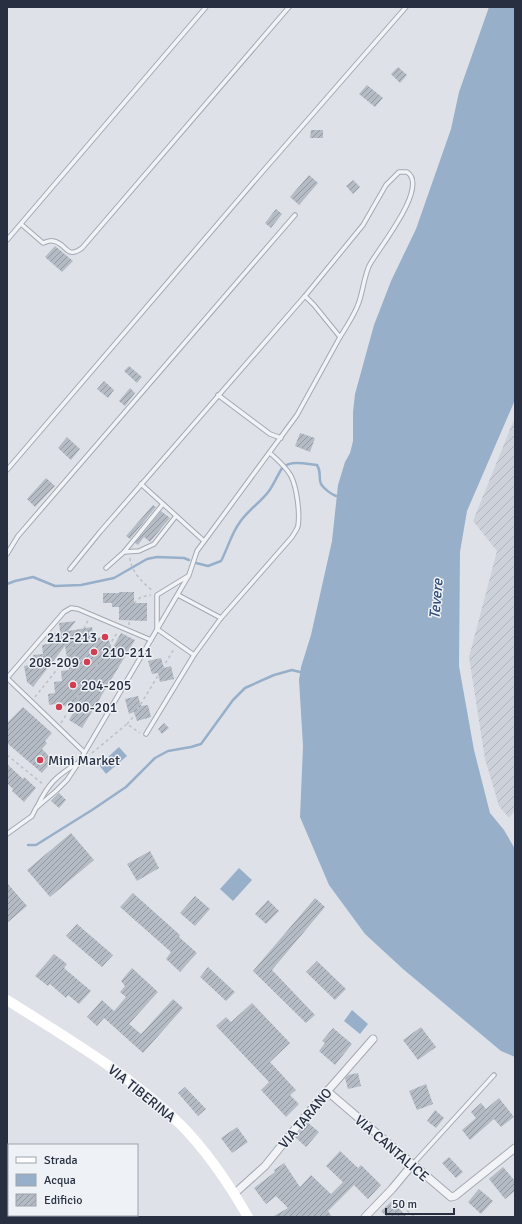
<svg xmlns="http://www.w3.org/2000/svg" width="522" height="1224" font-family="Signika,sans-serif">
	<defs>
		<pattern id="industrial-furrows" width="10" height="10" patternUnits="userSpaceOnUse"><rect width="10" height="10" fill="#ccd1da"/><path d="M-1 1l2-2M0 10L10 0M9 11l2-2" fill="none" stroke="#afb4bc"/></pattern>
		<pattern id="building-hatch" width="6" height="6" patternUnits="userSpaceOnUse"><rect width="6" height="6" fill="#b5bbc5"/><path d="M-1 1l2-2M0 6l6-6M5 7l2-2" fill="none" stroke="#9398a1"/></pattern>
	</defs>
	<rect width="100%" height="100%" fill="#dee2e8"/>
	<polygon fill="url(#industrial-furrows)" points="515,417 515,810 509,818 499,806 485,759 469,657 497,551 473,521"/>
	<g fill="#98afca">
		<polygon points="489,7 515,7 515,400 467,511 460,552 459,666 474,750 490,813 504,830 515,849 515,1057 501,1051 403,969 365,934 329,885 300,817 303,746 299,680 301,667 311,635 332,541 338,485 345,462 350,453 353,441 353,412 355,394 374,325 391,281 416,229 451,129 459,92"/>
		<polygon points="119,747 127,756 106,774 99,765"/>
		<polygon points="239,868 252,880 233,901 220,889"/>
		<polygon points="352,1010 368,1024 360,1034 344,1021"/>
	</g>
	<g fill="none" stroke-linecap="round" stroke-linejoin="round">
		<g stroke="#98afca" stroke-width="2.5">
			<path d="M196 563 208 566 221 561C228 548 231 534 240 522 248 510 261 502 269 491 273 486 280 470 283 467 292 460 307 464 317 465 322 473 318 478 321 484 324 489 331 494 336 496"/>
			<polyline points="7,584 15,581 33,577 55,586 81,585 114,578 147,559 157,557 184,558 189,560"/>
			<polyline points="28,845 36,845 92,810 126,787 155,758 168,751 191,747 201,744 233,700 245,688 274,675 292,670 300,672"/>
		</g>
	</g>
	<g fill="url(#building-hatch)">
		<polygon points="398,67 407,75 400,83 391,74"/>
		<polygon points="367,85 383,98 375,107 359,94"/>
		<polygon points="311,130 323,130 323,138 310,138"/>
		<polygon points="309,175 318,183 299,205 290,197"/>
		<polygon points="353,180 360,187 353,194 346,186"/>
		<polygon points="276,209 282,214 271,228 265,223"/>
		<polygon points="55,246 73,261 62,272 45,257"/>
		<polygon points="129,366 142,377 137,383 124,371"/>
		<polygon points="104,381 114,390 108,398 97,389"/>
		<polygon points="130,388 135,393 125,406 119,401"/>
		<polygon points="300,433 315,438 310,452 295,446"/>
		<polygon points="67,437 80,449 71,460 58,448"/>
		<polygon points="46,478 55,486 35,507 27,499"/>
		<polygon points="153,505 156,507 130,539 126,536"/>
		<polygon points="161,511 170,518 164,525 150,542 144,537 138,545 135,543"/>
		<polygon points="119,592 134,592 134,603 147,603 147,621 119,620 119,607 112,607 112,603 103,603 103,593 119,593"/>
		<polygon points="76,621 68,631 92,627 94,639 107,635 112,649 121,633 135,640 82,728 69,720 80,701 56,709 55,704 49,705 48,694 55,693 54,682 62,681 61,671 69,670 65,646 33,687 27,682 24,666 35,664 33,655 43,654 42,645 52,643 50,634 60,632 59,623"/>
		<polygon points="161,658 164,668 171,666 174,679 160,682 158,673 152,674 148,661"/>
		<polygon points="138,696 141,706 148,705 151,717 137,721 134,712 129,714 125,699"/>
		<polygon points="23,707 52,733 45,741 47,743 42,749 53,760 42,773 7,743 7,723"/>
		<polygon points="164,723 169,728 162,734 158,729"/>
		<polygon points="7,764 23,779 24,777 36,788 24,802 12,791 13,789 7,783"/>
		<polygon points="59,793 66,800 59,808 51,801"/>
		<polygon points="71,833 94,860 50,897 27,870"/>
		<polygon points="150,851 159,868 137,881 127,864"/>
		<polygon points="7,883 27,906 7,923"/>
		<polygon points="133,893 180,935 179,937 197,953 180,972 166,959 171,952 120,907"/>
		<polygon points="195,896 210,909 195,926 180,913"/>
		<polygon points="315,898 325,907 272,970 315,1015 306,1023 253,971"/>
		<polygon points="268,900 279,911 266,924 255,914"/>
		<polygon points="77,924 113,955 102,967 66,936"/>
		<polygon points="54,954 67,964 64,968 91,991 79,1004 68,995 66,998 50,984 48,986 35,976"/>
		<polygon points="317,961 346,989 335,1000 306,972"/>
		<polygon points="208,967 235,992 226,1001 200,977"/>
		<polygon points="132,968 158,992 129,1024 141,1034 173,999 183,1008 143,1053 104,1018 97,1026 87,1017 102,1000 114,1011 126,997 120,992 125,986 121,981"/>
		<polygon points="252,1003 290,1043 270,1062 296,1090 290,1095 299,1104 286,1117 261,1090 269,1082 216,1026 226,1017 231,1022"/>
		<polygon points="421,1027 436,1047 418,1060 403,1040"/>
		<polygon points="333,1028 352,1044 335,1065 319,1051 325,1043 322,1041"/>
		<polygon points="358,1073 361,1086 348,1089 345,1078 348,1075"/>
		<polygon points="426,1084 433,1104 417,1110 409,1091"/>
		<polygon points="185,1087 206,1109 198,1116 178,1093"/>
		<polygon points="499,1098 514,1117 501,1127 494,1119 470,1140 462,1130 476,1118 471,1112 481,1103 486,1109"/>
		<polygon points="435,1110 444,1118 436,1128 427,1121"/>
		<polygon points="307,1122 319,1132 306,1147 295,1137"/>
		<polygon points="237,1127 248,1142 232,1153 221,1138"/>
		<polygon points="340,1151 358,1168 361,1165 381,1185 368,1199 354,1185 328,1211 332,1217 272,1217 288,1208 276,1196 266,1204 254,1188 275,1172 274,1170 284,1163 300,1187 311,1175 331,1194 343,1182 326,1166"/>
		<polygon points="449,1157 463,1172 456,1178 442,1163"/>
		<polygon points="503,1167 515,1181 515,1191 505,1199 489,1179"/>
		<polygon points="479,1189 493,1201 481,1214 468,1202"/>
		<polygon points="392,1201 407,1217 387,1217 381,1211"/>
	</g>
	<g fill="none" stroke-linecap="round" stroke-linejoin="round">
		<g stroke="#a3a9b2" stroke-width="5.5">
			<g id="service">
				<path d="M21 224 43 243C46 242 50 240 53 241 67 243 66 260 82 248L289 7"/>
				<polyline points="7,240 206,7"/>
				<polyline points="218,395 270,434 281,438"/>
				<polyline points="7,470 257,178 406,7"/>
				<polyline points="141,484 204,541"/>
				<polyline points="124,552 163,504"/>
				<polyline points="7,554 18,536 295,215"/>
				<polyline points="106,568 124,552 139,551 154,544 176,516"/>
				<path d="M70 569 100 532 305 296 363 225 386 185 399 172H407C430 187 377 250 369 266 364 278 363 290 359 302 355 314 347 326 340 337"/>
				<polyline points="188,576 157,595 157,629 194,655"/>
				<polyline points="178,595 221,618"/>
				<polyline points="7,678 64,612 71,608 78,609 151,640"/>
				<polyline points="7,678 84,752"/>
				<path d="M146 734 194 655 221 618 292 537C294 533 297 530 298 526 300 513 297 488 291 476 286 467 278 460 270 453"/>
				<path d="M37 807C48 784 56 776 78 763"/>
				<polyline points="7,834 32,816 36,808 56,791 67,780 79,762 189,575 197,551 297,415 340,337 314,305 305,296"/>
				<polyline points="413,1164 494,1075"/>
			</g>
		</g>
		<g stroke="#a3a9b2" stroke-width="9">
			<g id="minor">
				<polyline points="327,1091 451,1197 455,1196 515,1148"/>
				<polyline points="234,1194 265,1166 303,1119 373,1039"/>
				<polyline points="365,1217 392,1189 412,1165"/>
			</g>
		</g>
		<g stroke="#bcc0c7" stroke-width="1.5" stroke-dasharray="3 3" stroke-linecap="butt">
			<path d="M130 558C131 572 143 583 153 591"/>
			<polyline points="134,603 141,597 151,595"/>
			<polyline points="129,625 129,621"/>
			<path d="M35 697C54 673 76 648 88 620"/>
			<polyline points="61,723 117,633"/>
			<polyline points="127,724 133,717 174,649"/>
			<polyline points="92,753 127,724 140,733"/>
			<polyline points="7,755 44,785"/>
			<polyline points="393,1199 415,1217"/>
		</g>
		<use href="#service" stroke="#f1f3f6" stroke-width="3.5"/>
		<use href="#minor" stroke="#f1f3f6" stroke-width="7"/>
		<path stroke="#fff" stroke-width="10" d="M7 1000C67 1038 129 1074 180 1124 207 1151 229 1184 248 1217"/>
	</g>
	<g fill="#d23e51" stroke="#eef1f6" stroke-width="1.5">
		<circle cx="105" cy="637" r="4"/>
		<circle cx="94" cy="652" r="4"/>
		<circle cx="87" cy="662" r="4"/>
		<circle cx="73" cy="685" r="4"/>
		<circle cx="59" cy="707" r="4"/>
		<circle cx="40" cy="760" r="4"/>
	</g>
	<g text-anchor="middle" stroke-width="3" stroke-linejoin="round" paint-order="stroke">
		<g font-size="14" fill="#272f40" stroke="#eef1f6" text-anchor="start">
			<text x="97" y="642" text-anchor="end">212-213</text>
			<text x="102" y="657">210-211</text>
			<text x="79" y="667" text-anchor="end">208-209</text>
			<text x="81" y="690">204-205</text>
			<text x="67" y="712">200-201</text>
			<text x="48" y="765">Mini Market</text>
		</g>
		<g font-size="14" fill="#272f40" stroke="#eef1f6">
			<text transform="translate(142 1093) rotate(39)" y="5">VIA TIBERINA</text>
			<text transform="translate(305 1118) rotate(-50)" y="5">VIA TARANO</text>
			<text transform="translate(392 1148) rotate(41)" y="5">VIA CANTALICE</text>
		</g>
		<g font-size="15" font-style="italic" fill="#304d75" stroke="#eef1f6">
			<text transform="translate(436 599) rotate(-85)" y="5">Tevere</text>
		</g>
	</g>
	<rect width="522" height="1224" fill="none" stroke="#272f40" stroke-width="16"/>
	<rect x="8" y="1144" width="130" height="72" fill="#eef1f6" stroke="#9ea3ad"/>
	<rect x="16" y="1157" width="20" height="6" fill="#ffffff" stroke="#9ea3ad"/>
	<text x="44" y="1164" font-size="12" fill="#272f40">Strada</text>
	<rect x="16" y="1174" width="20" height="12" fill="#98afca" stroke="#9ea3ad"/>
	<text x="44" y="1184" font-size="12" fill="#272f40">Acqua</text>
	<rect x="16" y="1194" width="20" height="12" fill="url(#building-hatch)" stroke="#9ea3ad"/>
	<text x="44" y="1204" font-size="12" fill="#272f40">Edificio</text>
	<path d="M386 1208v6h68v-6" fill="none" stroke="#272f40" stroke-width="2"/>
	<text x="392" y="1208" font-size="12" fill="#272f40" stroke="#eef1f6" stroke-width="3" paint-order="stroke">50 m</text>
</svg>
